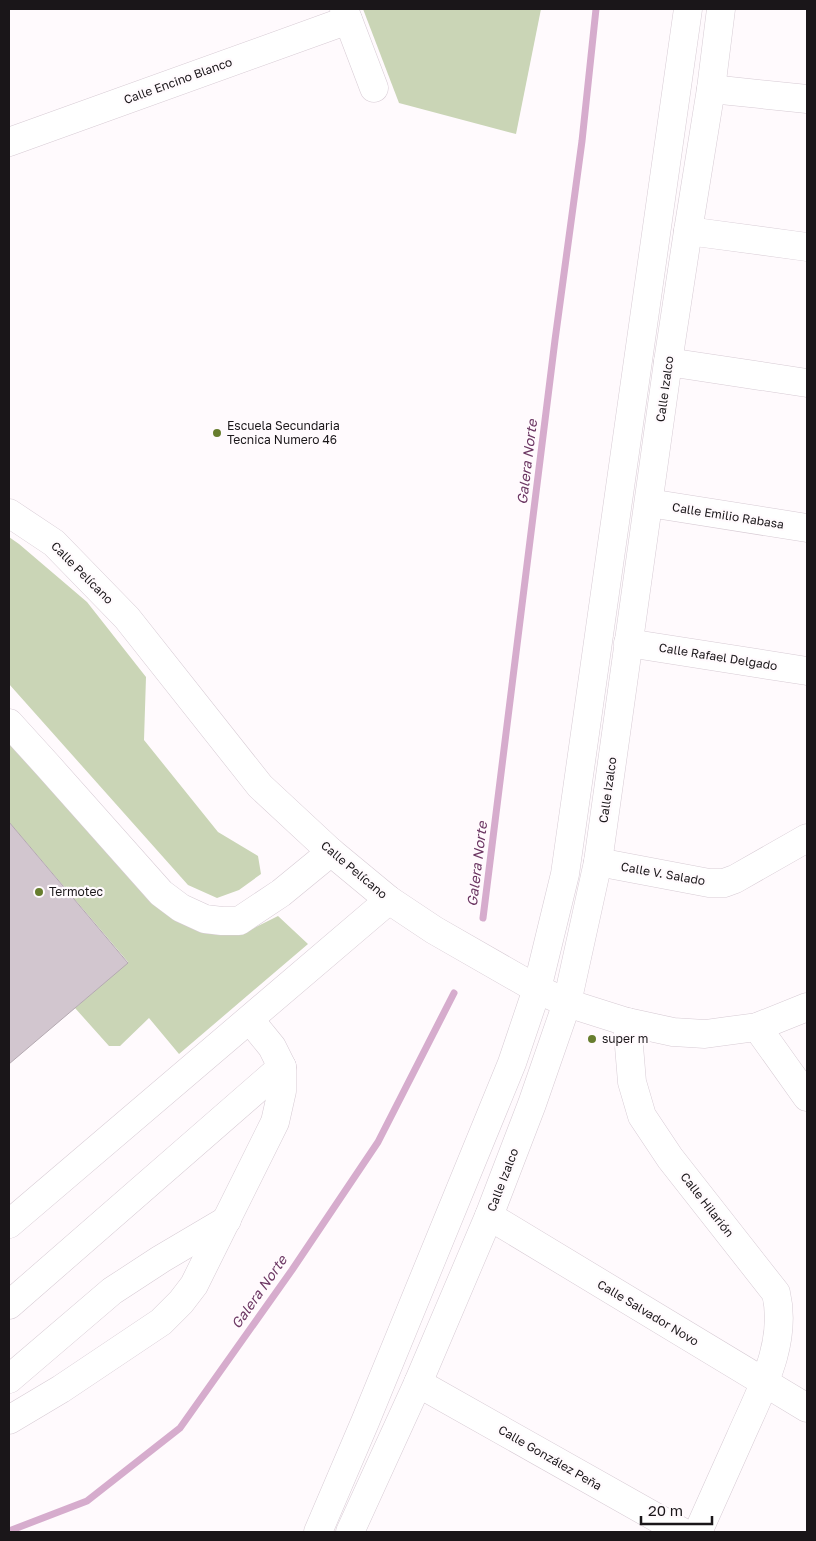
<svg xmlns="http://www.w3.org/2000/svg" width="816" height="1541" font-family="'Golos Text',sans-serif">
	<rect width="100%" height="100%" fill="#fffafd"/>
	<g fill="#cad5b6">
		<polygon points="363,9 541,9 516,134 399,103"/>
		<polygon points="9,537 19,544 87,602 146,677 144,740 218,832 258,856 261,874 239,890 217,898 188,885 9,684"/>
		<polygon points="9,737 142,891 248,931 278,916 308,944 179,1054 149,1018 120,1046 109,1046 75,1008 128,962 9,822"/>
	</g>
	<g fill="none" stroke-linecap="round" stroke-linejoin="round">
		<g stroke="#d6accd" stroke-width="7">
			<polyline points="483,918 555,340 582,141 596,9"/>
			<polyline points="9,1531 87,1501 180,1428 292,1270 378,1142 454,993"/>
		</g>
	</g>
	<polygon fill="#d2c6cf" stroke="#b4a9b1" points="9,822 128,963 9,1064"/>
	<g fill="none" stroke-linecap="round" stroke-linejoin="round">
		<g stroke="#d7cbd4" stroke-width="29">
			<g id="minor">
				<polyline points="344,9 374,88"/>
				<polyline points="711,89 807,99"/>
				<polyline points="9,142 348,20"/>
				<polyline points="688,231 807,247"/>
				<polyline points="668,362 807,383"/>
				<polyline points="649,503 807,528"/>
				<polyline points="628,643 807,671"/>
				<polyline points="9,723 49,767 161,893 181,908 205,919 222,921 239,921 281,893 331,852"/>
				<polyline points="598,862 709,883 724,883 735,879 807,838"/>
				<path d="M627 1022 632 1082 642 1116 670 1158 776 1293C788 1344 760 1392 740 1438 726 1469 712 1501 698 1532"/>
				<polyline points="757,1027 807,1097"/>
				<polyline points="489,1216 807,1408"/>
				<polyline points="9,1224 389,900"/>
				<polyline points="9,1305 282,1067"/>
				<polyline points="9,1379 112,1291 161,1259 227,1220"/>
				<polyline points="418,1383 682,1532"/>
				<polyline points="9,1420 61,1389 161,1322 181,1302 194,1285 275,1122 282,1091 282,1067 272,1047 250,1020"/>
			</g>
		</g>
		<g stroke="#d7cbd4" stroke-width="29">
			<g id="major">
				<polyline points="9,513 54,543 127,618 260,786 331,852 389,900 434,930 537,989 567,1003 627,1022 673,1032 705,1034 757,1027 807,1007"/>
				<polyline points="318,1532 365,1422 512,1063 537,989 565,874 688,9"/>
				<polyline points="350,1532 418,1383 489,1216 532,1104 567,1003 598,862 668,362 688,231 711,89 721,9"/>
			</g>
		</g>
		<use href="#minor" stroke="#fff" stroke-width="28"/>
		<use href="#major" stroke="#fff" stroke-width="28"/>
	</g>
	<g fill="#677d2e" stroke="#fffafd" stroke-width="2">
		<circle cx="217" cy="433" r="5"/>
		<circle cx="39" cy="892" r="5"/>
		<circle cx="592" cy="1039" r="5"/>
	</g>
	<g text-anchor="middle" stroke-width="4.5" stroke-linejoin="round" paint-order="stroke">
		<g font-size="12" fill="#1a1619" stroke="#fffafd">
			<text transform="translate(178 81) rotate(-20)" y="4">Calle Encino Blanco</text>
			<text transform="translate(665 389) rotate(-82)" y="4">Calle Izalco</text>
			<text transform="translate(728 516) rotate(9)" y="4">Calle Emilio Rabasa</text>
			<text transform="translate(82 573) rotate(45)" y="4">Calle Pelícano</text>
			<text transform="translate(718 657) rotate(9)" y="4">Calle Rafael Delgado</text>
			<text transform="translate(608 790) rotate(-82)" y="4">Calle Izalco</text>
			<text transform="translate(354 870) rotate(40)" y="4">Calle Pelícano</text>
			<text transform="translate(663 874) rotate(10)" y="4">Calle V. Salado</text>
			<text transform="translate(503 1180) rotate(-69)" y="4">Calle Izalco</text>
			<text transform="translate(707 1205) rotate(52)" y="4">Calle Hilarión</text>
			<text transform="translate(648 1313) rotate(31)" y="4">Calle Salvador Novo</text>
			<text transform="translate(550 1458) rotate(30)" y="4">Calle González Peña</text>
		</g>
		<g font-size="12" fill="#1a1619" stroke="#fffafd" text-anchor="start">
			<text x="227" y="430">Escuela Secundaria<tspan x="227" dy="14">Tecnica Numero 46</tspan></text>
			<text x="49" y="896">Termotec</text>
			<text x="602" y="1043">super m</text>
		</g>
		<g font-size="14" font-style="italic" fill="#6c3763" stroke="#fffafd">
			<text transform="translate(527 462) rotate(-83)" y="5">Galera Norte</text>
			<text transform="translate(477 864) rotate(-83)" y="5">Galera Norte</text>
			<text transform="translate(259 1292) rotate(-55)" y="5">Galera Norte</text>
		</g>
	</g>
	<rect width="816" height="1541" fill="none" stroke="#1a1619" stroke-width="20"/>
	<path d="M641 1516v8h71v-8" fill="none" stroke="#1a1619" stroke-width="2.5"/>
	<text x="648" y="1516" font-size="15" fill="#1a1619" stroke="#fffafd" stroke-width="4" paint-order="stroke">20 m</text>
</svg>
